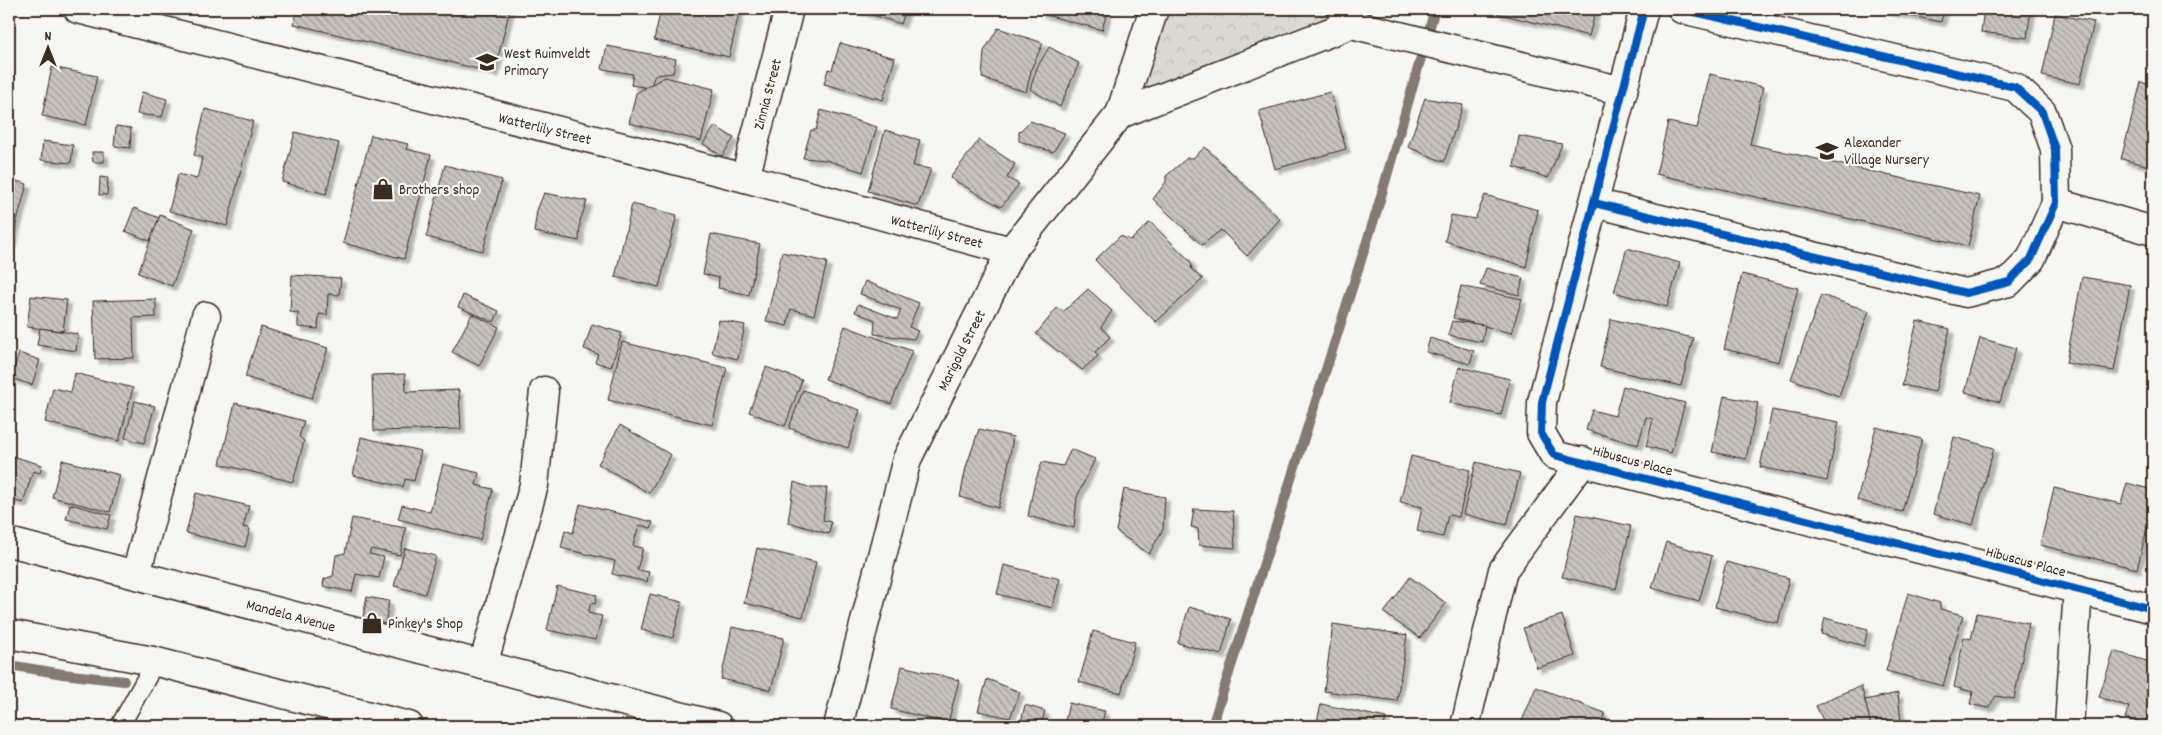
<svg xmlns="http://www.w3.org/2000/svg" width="2162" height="735" font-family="Dekko,sans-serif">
	<defs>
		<pattern id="park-crowns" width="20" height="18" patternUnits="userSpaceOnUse" patternTransform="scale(1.25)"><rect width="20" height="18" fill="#dad9d3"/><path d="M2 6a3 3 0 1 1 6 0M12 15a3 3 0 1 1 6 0" fill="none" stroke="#bcbab5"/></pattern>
		<pattern id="building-back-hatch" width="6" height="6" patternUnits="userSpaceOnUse" patternTransform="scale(1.25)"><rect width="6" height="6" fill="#c8c3be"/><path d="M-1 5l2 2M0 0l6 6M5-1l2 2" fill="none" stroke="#a49f9a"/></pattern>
		<filter id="shadow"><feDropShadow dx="4.5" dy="4.5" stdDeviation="1" flood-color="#0004"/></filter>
	</defs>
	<rect width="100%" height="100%" fill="#f6f6f2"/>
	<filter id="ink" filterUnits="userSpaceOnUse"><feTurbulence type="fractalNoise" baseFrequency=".02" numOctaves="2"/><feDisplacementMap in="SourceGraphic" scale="10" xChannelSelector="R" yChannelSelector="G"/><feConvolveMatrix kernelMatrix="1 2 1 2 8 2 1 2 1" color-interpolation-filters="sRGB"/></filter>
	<g filter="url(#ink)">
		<polygon fill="url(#park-crowns)" stroke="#8a8278" points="1166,9 1322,9 1328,17 1138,94"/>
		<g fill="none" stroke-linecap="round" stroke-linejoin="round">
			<g stroke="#857a71" stroke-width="10">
				<polyline points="9,665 63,674 124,681"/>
				<polyline points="1212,726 1377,210 1435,9"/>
			</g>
		</g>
		<g fill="url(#building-back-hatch)" stroke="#3b2a1e" filter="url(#shadow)">
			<polygon points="297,9 510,9 494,73 294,24"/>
			<polygon points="661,9 740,9 729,57 654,40"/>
			<polygon points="854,9 906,9 901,24"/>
			<polygon points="1041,9 1108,9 1102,30 1039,13"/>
			<polygon points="1497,9 1596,9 1589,36 1496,13"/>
			<polygon points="1887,9 1944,9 1941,22 1887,11"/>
			<polygon points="1984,9 2031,9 2027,38 1981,32"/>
			<polygon points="2055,14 2094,22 2080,84 2042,76"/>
			<polygon points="998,28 1043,43 1032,67 1026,92 982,78 984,51"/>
			<polygon points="840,43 895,58 883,100 824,84 828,69 832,70"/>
			<polygon points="607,46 676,59 673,73 655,75 650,88 631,85 633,74 602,69"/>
			<polygon points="1049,47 1079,63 1060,107 1030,89 1037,68"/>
			<polygon points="52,67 97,76 86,125 42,116"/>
			<polygon points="1710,74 1763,87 1750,144 1980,196 1968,246 1656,174 1668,122 1697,128"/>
			<polygon points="665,77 714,89 701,141 629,123 636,93"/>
			<polygon points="2141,82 2153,86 2153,167 2121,159"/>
			<polygon points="142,92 167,99 162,117 137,114"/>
			<polygon points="1330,92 1346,149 1275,169 1259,111"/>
			<polygon points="1425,98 1463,105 1444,162 1408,147"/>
			<polygon points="205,109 253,121 227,226 169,211 178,174 197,179 202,158 194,155"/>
			<polygon points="821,110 877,127 863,172 826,160 803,158 811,130 816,130"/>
			<polygon points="1030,121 1065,133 1053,152 1019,141 1019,132"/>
			<polygon points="116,126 131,128 130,148 114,146"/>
			<polygon points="715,126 734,138 722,156 703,144"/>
			<polygon points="885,130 920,140 913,166 931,169 918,206 868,191"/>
			<polygon points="295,132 339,143 326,194 282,182"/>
			<polygon points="371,135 408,144 406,149 431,155 404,259 343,243"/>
			<polygon points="1519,136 1562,144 1548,178 1514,167"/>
			<polygon points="979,140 1015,164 1007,178 1019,184 1001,207 950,178"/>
			<polygon points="43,141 73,145 71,163 41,160"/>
			<polygon points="1205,147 1280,219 1247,256 1221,230 1202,245 1153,199 1166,182 1166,176 1187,158 1193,158"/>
			<polygon points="92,152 104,152 104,162 93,162"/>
			<polygon points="445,165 502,180 483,251 426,237"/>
			<polygon points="100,177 108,178 107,195 99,195"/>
			<polygon points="9,179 27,184 11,243 9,242"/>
			<polygon points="544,193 587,201 580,221 579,241 534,232 537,210"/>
			<polygon points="1485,195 1538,210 1526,267 1445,241 1451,215 1475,219"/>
			<polygon points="632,204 677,215 659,287 615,277"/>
			<polygon points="134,208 159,218 150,241 125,231"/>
			<polygon points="160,215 194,229 172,286 138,273"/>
			<polygon points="1150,222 1191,262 1192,270 1203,279 1156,322 1095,260 1120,236 1131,240"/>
			<polygon points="711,234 760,244 749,295 718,288 719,278 703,274"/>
			<polygon points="1627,248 1680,263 1667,307 1614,292"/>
			<polygon points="782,252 827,262 814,315 791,309 787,326 766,321"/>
			<polygon points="1486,268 1523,278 1519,295 1480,285"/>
			<polygon points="1742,274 1798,288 1779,362 1724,349"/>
			<polygon points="292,275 341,278 339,295 328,294 327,315 319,314 318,329 298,327 298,313 290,312"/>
			<polygon points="2082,277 2130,285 2114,371 2066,363"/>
			<polygon points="865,281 919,303 909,327 918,331 914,339 874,334 875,320 855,312 858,304 897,319 901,310 860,294"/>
			<polygon points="1461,286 1522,299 1511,333 1453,318"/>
			<polygon points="1088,289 1112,311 1101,327 1110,337 1095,352 1098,356 1082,370 1036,334 1057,308 1064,311"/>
			<polygon points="463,295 499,311 494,322 458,307"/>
			<polygon points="1821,295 1869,311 1839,396 1791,379"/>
			<polygon points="31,296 67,300 63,331 27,327"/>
			<polygon points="156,299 156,317 133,318 134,358 95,359 93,301"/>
			<polygon points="472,314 499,327 479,366 452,352"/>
			<polygon points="1611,319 1693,338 1681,386 1600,367"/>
			<polygon points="719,320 745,325 738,359 712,353"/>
			<polygon points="1452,321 1485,325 1482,342 1448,335"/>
			<polygon points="1917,321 1950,329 1935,392 1902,385"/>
			<polygon points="592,324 622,333 611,367 595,362 598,354 584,349"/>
			<polygon points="845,326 912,351 891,404 825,379"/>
			<polygon points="261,327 328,348 312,398 245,377"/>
			<polygon points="40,328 78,334 76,351 37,345"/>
			<polygon points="1430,338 1474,351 1470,364 1426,352"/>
			<polygon points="1980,338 2016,348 2000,402 1965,392"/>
			<polygon points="622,342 727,368 712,425 608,400"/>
			<polygon points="19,353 40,360 32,385 11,378"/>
			<polygon points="766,367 802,380 785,426 749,412"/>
			<polygon points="1459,367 1510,379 1501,415 1450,403"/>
			<polygon points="75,373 133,388 119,441 45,422 53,388 71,392"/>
			<polygon points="405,374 406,392 459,390 461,429 374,431 372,375"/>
			<polygon points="1623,386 1685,403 1671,453 1646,446 1653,419 1646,417 1638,445 1586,430 1592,410 1615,416"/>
			<polygon points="803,390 860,410 848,448 789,428"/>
			<polygon points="1724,396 1758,403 1746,459 1712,452"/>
			<polygon points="135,401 155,406 144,443 125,438"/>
			<polygon points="235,403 304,421 299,437 304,441 293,482 220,464"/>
			<polygon points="1772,410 1839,422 1827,481 1760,467"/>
			<polygon points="620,425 671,455 649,493 598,464"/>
			<polygon points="1876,427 1922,439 1902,512 1857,500"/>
			<polygon points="979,429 1013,437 1006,478 998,508 960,497 966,467"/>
			<polygon points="361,437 421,451 414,481 405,479 403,487 353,475"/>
			<polygon points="1954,437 1994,448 1973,525 1933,514"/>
			<polygon points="1071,449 1095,459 1077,497 1074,528 1028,516 1034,485 1042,462 1063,466"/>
			<polygon points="9,455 42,465 40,473 33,471 23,503 9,499"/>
			<polygon points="1411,456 1470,470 1459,517 1448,515 1443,537 1417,531 1422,507 1400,502"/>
			<polygon points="62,460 120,475 110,512 52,497"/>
			<polygon points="1476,462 1520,473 1507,525 1463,514"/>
			<polygon points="443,464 479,473 476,485 493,489 480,540 398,519 402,505 430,512"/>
			<polygon points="794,482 811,488 827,488 823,520 831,522 829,534 788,522"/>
			<polygon points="2127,483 2153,490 2153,504 2137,569 2040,545 2054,488 2121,504"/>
			<polygon points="1124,489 1165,497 1163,529 1149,554 1116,531"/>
			<polygon points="196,493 249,506 243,527 250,529 245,547 186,533"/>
			<polygon points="70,504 111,515 107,529 66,519"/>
			<polygon points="580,504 653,522 651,528 639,525 633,546 643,548 637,570 649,572 647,582 612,574 615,561 561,548 565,530 573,533"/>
			<polygon points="1194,509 1233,511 1235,548 1199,545 1198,529 1191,527"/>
			<polygon points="1577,514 1631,526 1616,589 1562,577"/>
			<polygon points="352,518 406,528 400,555 371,549 369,554 384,557 379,578 356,574 352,592 323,586 324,579 333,576 336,555 345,553"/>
			<polygon points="1666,542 1712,556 1699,601 1652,588"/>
			<polygon points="405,548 436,556 425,594 394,586"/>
			<polygon points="757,548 816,562 803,617 744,603"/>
			<polygon points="1726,562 1789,578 1778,623 1715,607"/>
			<polygon points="1004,565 1060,579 1052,608 997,594"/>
			<polygon points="1410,577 1446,603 1420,638 1384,613"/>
			<polygon points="557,586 597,595 595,604 591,603 588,613 602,616 596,640 547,630"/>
			<polygon points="1908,593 1940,603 1940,609 1963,615 1943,686 1886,671"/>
			<polygon points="650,594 682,602 673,638 641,630"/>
			<polygon points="367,597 389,601 384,630 361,626"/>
			<polygon points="1189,607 1231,619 1221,655 1178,643"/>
			<polygon points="1977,613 2029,623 2014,699 1996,696 1988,708 1970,704 1973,692 1954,687 1964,637 1971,639"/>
			<polygon points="1562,615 1575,656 1537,668 1523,628"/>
			<polygon points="1825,618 1868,629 1864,646 1821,634"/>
			<polygon points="1333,624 1407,635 1397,701 1324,691"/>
			<polygon points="732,627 784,638 771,690 721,679"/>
			<polygon points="1093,631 1135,642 1121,693 1079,682"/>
			<polygon points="2114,651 2153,663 2153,700 2145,724 2125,718 2129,707 2099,697"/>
			<polygon points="902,666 959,680 948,723 891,709"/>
			<polygon points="987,679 1020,692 1010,718 978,711"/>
			<polygon points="1861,686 1872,726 1826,726 1816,706 1835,696"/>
			<polygon points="1536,687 1605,713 1600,726 1520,726"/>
			<polygon points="1898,693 1901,723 1884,726 1871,726 1865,700"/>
			<polygon points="1069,703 1105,711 1101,726 1064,726"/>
			<polygon points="1321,704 1386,718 1384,726 1316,726"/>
			<polygon points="1025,705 1045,711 1041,726 1020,726"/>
		</g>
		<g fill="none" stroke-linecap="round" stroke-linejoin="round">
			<g stroke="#3b2a1e" stroke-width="21">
				<polyline id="lane" points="120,726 147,677 153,661"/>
			</g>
			<g stroke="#3b2a1e" stroke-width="31">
				<g id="street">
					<polyline points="78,9 745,178 1011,251"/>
					<polyline points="1341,9 1351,24 1623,91"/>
					<polyline points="1644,9 1542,402 1541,433 1554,455 2153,609"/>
					<polyline points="1120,114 1351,24"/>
					<polyline points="745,178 789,9"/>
					<polyline points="1594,203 1966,293 2009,282 2031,259 2056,203 2055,149 2042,112 2015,87 1682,9"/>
					<polyline points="2056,203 2153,231"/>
					<polyline points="136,574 206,316"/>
					<polyline points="483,665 534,485 544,391"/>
					<polyline points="838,726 907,459 1011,251 1120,114 1154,9"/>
					<polyline points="1465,726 1503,570 1583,461"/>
					<polyline points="2069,726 2078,589"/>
				</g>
			</g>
			<g stroke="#3b2a1e" stroke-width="31">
				<g id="primary">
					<polyline points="9,542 718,726"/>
					<polyline points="9,634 153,661 409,726"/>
				</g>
			</g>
			<use href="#lane" stroke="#f6f6f2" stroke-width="18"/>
			<use href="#street" stroke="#f6f6f2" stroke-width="28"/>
			<use href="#primary" stroke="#f6f6f2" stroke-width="28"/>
			<g stroke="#f6f6f2" stroke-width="11">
				<g id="cycleway">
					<polyline points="1644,9 1542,402 1541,433 1554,455 2153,609"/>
					<polyline points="1594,203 1966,293 2009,282 2031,259 2056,203 2055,149 2042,112 2015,87 1682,9"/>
				</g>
			</g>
			<use href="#cycleway" stroke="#0057b8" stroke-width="8"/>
		</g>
	</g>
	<defs>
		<g id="school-bare" transform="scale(1.725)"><path d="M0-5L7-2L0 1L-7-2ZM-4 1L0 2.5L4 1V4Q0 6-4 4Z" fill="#3b2a1e" stroke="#f6f6f2" stroke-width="2.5" paint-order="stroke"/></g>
		<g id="shop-bare" transform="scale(1.725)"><path d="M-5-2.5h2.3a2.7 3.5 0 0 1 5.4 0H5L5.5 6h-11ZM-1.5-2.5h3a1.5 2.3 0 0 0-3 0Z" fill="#3b2a1e" stroke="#f6f6f2" stroke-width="2.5" paint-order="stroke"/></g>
	</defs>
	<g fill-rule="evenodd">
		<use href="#school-bare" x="487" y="62"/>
		<use href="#school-bare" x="1827" y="151"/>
		<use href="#shop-bare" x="383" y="189"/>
		<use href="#shop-bare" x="372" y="623"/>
	</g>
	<g text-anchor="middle" stroke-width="4.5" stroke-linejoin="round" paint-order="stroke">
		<g font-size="15" fill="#3b2a1e" stroke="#f6f6f2" text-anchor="start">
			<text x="504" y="58">West Ruimveldt<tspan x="504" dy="17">Primary</tspan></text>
			<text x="1844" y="147">Alexander<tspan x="1844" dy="17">Village Nursery</tspan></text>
			<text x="399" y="194">Brothers shop</text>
			<text x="388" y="628">Pinkey's Shop</text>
		</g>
		<g font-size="15" fill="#3b2a1e" stroke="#f6f6f2">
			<text transform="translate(767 94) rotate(-75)" y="5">Zinnia Street</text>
			<text transform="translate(545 128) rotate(14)" y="5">Watterlily Street</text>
			<text transform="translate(937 231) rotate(15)" y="5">Watterlily Street</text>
			<text transform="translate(961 350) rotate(-63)" y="5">Marigold Street</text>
			<text transform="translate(1633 460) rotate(15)" y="5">Hibuscus Place</text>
			<text transform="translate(2026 561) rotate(15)" y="5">Hibuscus Place</text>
			<text transform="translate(291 615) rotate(15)" y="5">Mandela Avenue</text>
		</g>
	</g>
	<rect width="2162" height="735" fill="none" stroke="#f6f6f2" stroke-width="30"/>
	<rect x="15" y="15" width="2132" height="705" fill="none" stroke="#3b2a1e" stroke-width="2" filter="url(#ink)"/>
	<g transform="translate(48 48)" stroke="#f6f6f2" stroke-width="4" paint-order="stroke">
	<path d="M0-4L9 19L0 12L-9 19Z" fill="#3b2a1e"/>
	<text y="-8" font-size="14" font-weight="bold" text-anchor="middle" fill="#3b2a1e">N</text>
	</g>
</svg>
